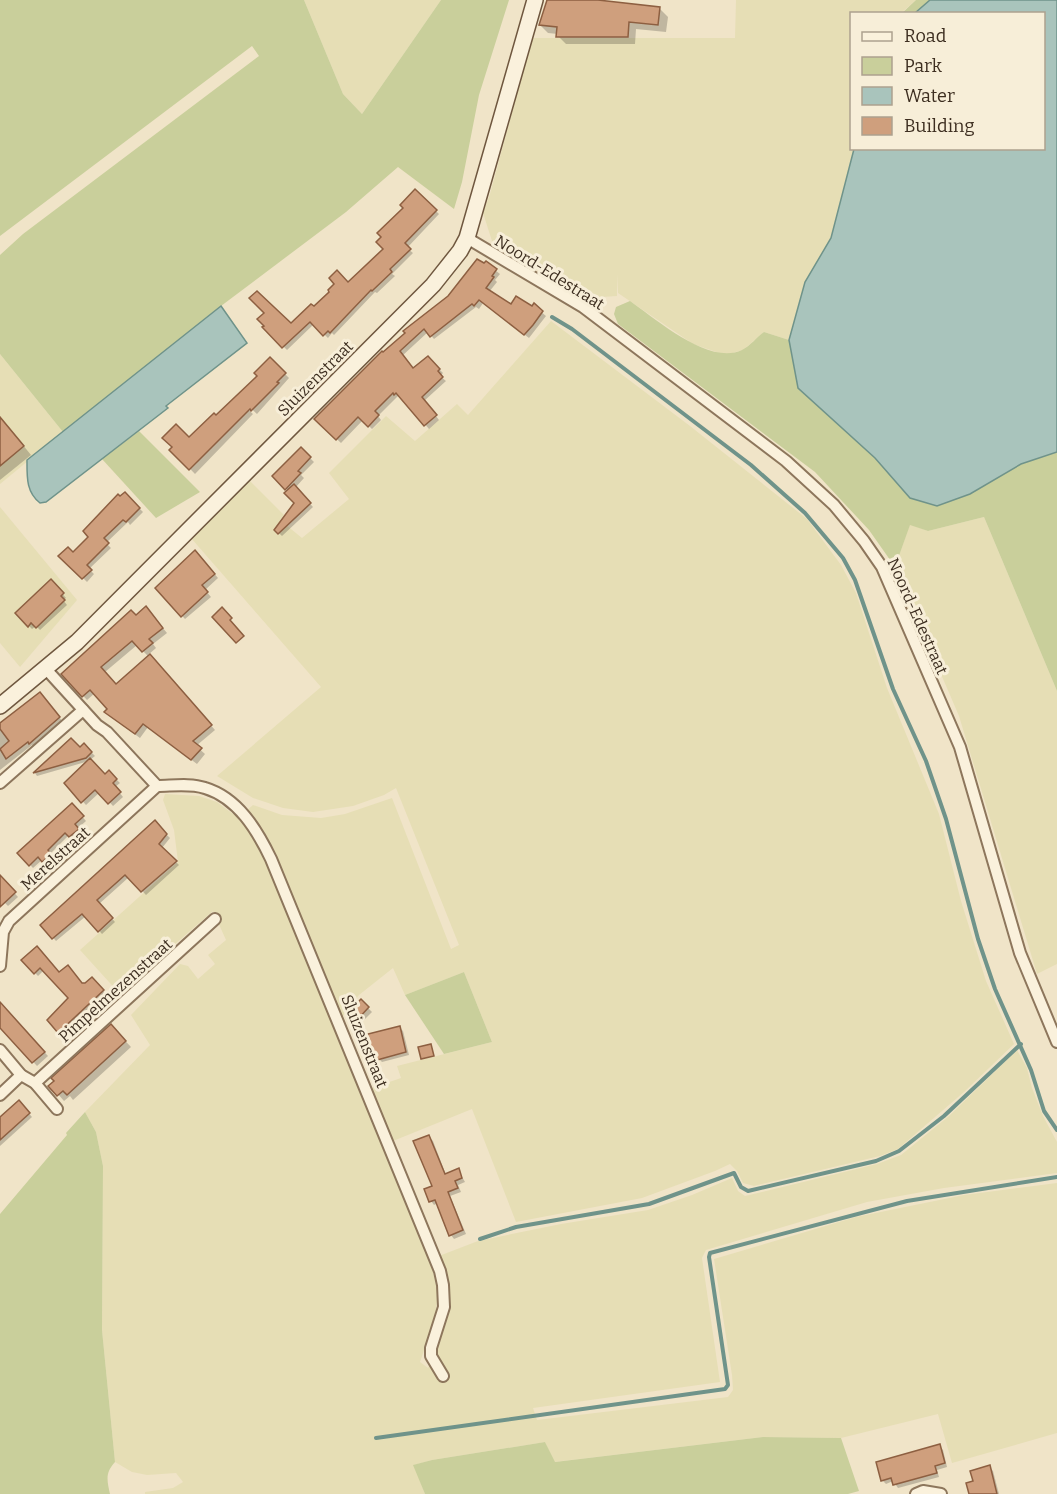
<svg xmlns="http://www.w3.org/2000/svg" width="1057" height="1494" font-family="Bitter,serif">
	<rect width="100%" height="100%" fill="#f0e4c8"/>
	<g fill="#e6deb5">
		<polygon points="304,0 441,0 362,114 343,94"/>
		<polygon points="736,0 916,0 901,13 852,14 852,148 854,149 831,238 805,282 789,340 764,332 743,350 725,355 693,344 618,293 617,274 617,296 586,298 493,244 483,213 490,194 532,38 735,38"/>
		<polygon points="551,321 690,426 807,519 841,565 856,593 887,688 939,814 961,901 986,981 1014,1044 964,1092 898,1149 880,1156 754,1186 743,1183 737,1171 730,1164 715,1171 642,1198 516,1222 472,1109 393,1141 369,1089 401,1078 397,1066 492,1042 464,972 405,995 393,968 359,995 341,1019 245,812 253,805 282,815 321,818 345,814 392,798 451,949 459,945 396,788 384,795 353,806 313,812 283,808 253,798 217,776 321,687 191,538 249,480 284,515 280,520 302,538 349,499 329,473 386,416 415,441 457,404 468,415"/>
		<polygon points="0,354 63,432 0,484"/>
		<polygon points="0,507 77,600 20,667 0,643"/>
		<polygon points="984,517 1057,691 1057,964 1037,974 959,716 895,567 910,524 928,531"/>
		<polygon points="165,794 199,796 217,802 237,817 255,839 276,883 432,1268 438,1293 435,1318 420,1362 428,1368 439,1344 447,1315 439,1256 478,1241 561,1224 648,1210 692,1195 732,1178 738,1191 745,1196 877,1164 901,1155 949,1116 1017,1050 1027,1068 1032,1088 1043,1116 1057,1142 1057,1173 944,1188 867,1202 706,1250 702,1258 720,1382 533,1408 537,1420 728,1397 733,1390 732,1375 714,1259 856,1217 964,1195 1057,1183 1057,1433 952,1463 938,1414 841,1438 763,1437 554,1462 545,1442 432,1460 414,1465 425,1494 145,1494 145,1492 173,1488 183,1482 176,1473 147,1475 132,1472 115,1462 102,1330 103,1166 96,1132 85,1112 150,1045 131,1015 180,964 188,966 198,979 215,964 208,955 226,940 213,911 119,993 80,950 178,862 174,830 163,800"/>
	</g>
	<g fill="#c9cf9b">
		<polygon points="0,0 304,0 343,94 362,114 441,0 509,0 479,95 462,182 454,209 398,167 346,212 221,306 63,432 0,354 0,255 23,234 259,56 252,46 0,236"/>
		<polygon points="916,0 930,0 915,13 901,14"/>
		<path d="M630 301C656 319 709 366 742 350 750 346 757 337 764 332L789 340 798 388 875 458 910 498 970 494 1021 464 1057 452V691L984 517 928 531 910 525 895 567 869 530 815 472 618 324 614 314 616 307Z"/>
		<polygon points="139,431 200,492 156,518 102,459"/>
		<polygon points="464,972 492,1042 444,1054 405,995"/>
		<path d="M85 1112 96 1132 103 1166 102 1330 115 1462C105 1473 107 1480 110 1494H0V1214L67 1135 66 1133Z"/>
		<polygon points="763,1437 841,1438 859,1491 848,1494 425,1494 413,1465 432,1460 545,1442 555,1462"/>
	</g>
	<g fill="#a9c4bc" stroke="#6f938a" stroke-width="1.5">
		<polygon points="930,0 1057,0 1057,452 1021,464 970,494 937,506 910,498 875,458 798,388 789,340 805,282 831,238 854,149 1044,148 1044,14 915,13"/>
		<path d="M221 306 247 343 166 406 168 408 46 502 40 503C26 492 27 477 27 460Z"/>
	</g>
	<g fill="#0003" fill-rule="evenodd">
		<polygon points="549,0 585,0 660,9 668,17 666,32 636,29 635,44 566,44 558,36 558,34 548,33 540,25"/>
		<polygon points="415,191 439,214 407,248 413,253 392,274 395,276 377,293 375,292 334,335 332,333 328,338 314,324 287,350 264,327 291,325 348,284 385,249"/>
		<polygon points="486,263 500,274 495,280 497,282 489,292 512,306 532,308 534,306 546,316 529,338 483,303 479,309 476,307 434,339 428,332 402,356 413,369 428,358 443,373 440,376 446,381 424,401 439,420 429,429 401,396 398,396 378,416 381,420 372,429 363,420 341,443 316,419 383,354 449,297"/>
		<polygon points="270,359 289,378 257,414 245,403 243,405 253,414 195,474 172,450 189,439 216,417 259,376"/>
		<polygon points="0,417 31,455 0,480"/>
		<polygon points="301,449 314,462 301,475 304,478 295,488 313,507 282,536 276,530 296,503 289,491 274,476"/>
		<polygon points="125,494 143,512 130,525 128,522 106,543 111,548 89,569 94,574 87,582 61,556 73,554 90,537"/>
		<polygon points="199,556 218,578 205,590 211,597 185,619 157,588"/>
		<polygon points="51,581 66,598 63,600 67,605 40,630 36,626 32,629 17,613"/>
		<path d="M150 613 167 633 153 644 156 648 148 655 215 730 196 746 205 754 197 764 148 727 140 738 111 717 109 709 95 693 87 700 63 674 136 617ZM137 645 149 657 116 686 105 672Z"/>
		<polygon points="43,697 63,722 33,746 32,745 0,770 0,725"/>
		<polygon points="71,740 80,749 87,748 95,756 90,760 105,776 109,772 120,783 115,787 123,797 113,806 100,792 86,805 66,783 89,761 37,776 35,773"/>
		<polygon points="72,805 86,821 77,829 81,833 74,840 69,835 50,854 54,858 47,865 42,860 33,868 19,853"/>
		<polygon points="155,823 170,838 162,848 179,865 146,895 129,877 118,887 99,904 115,922 102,934 86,916 56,941 42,925"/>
		<polygon points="0,877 18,897 8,906 0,898"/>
		<polygon points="23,960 82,984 86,984 92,979 106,994 62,1035 49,1020 70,998 44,970 38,976"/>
		<polygon points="361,1001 372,1012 361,1023 350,1012"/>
		<polygon points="0,1004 48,1056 37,1066 0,1025"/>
		<polygon points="111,1026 131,1047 73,1100 70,1096 64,1101 51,1086"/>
		<polygon points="400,1028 403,1031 409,1055 382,1062 378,1058 374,1059 371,1055"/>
		<polygon points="19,1102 32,1117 0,1146 0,1119"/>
		<polygon points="429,1137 433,1141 446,1175 458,1170 465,1182 458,1185 461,1192 450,1196 466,1234 454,1239 451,1235 438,1203 434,1205 431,1201 434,1187"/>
		<polygon points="939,1446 943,1450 947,1467 937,1470 939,1477 898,1488 893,1481 886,1484 882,1480"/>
		<polygon points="989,1467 993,1471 999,1494 971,1494 975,1482"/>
	</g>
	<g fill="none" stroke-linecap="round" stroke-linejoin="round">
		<g stroke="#6f938a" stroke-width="4">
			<polyline points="552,317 572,329 751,465 805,513 843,558 855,580 893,689 926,761 946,819 978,939 995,989 1031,1070 1044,1111 1057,1130"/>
			<polyline points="480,1239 516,1227 649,1204 734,1173 741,1187 748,1191 876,1161 899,1151 944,1116 1021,1044"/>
			<polyline points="376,1438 725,1389 728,1385 709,1257 710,1253 907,1201 1057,1177"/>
		</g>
	</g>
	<g fill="#cf9f7d" stroke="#8d5f41" stroke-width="1.5">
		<polygon points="547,0 598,0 660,7 658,25 629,22 628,37 556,37 557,27 539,25"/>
		<polygon points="415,189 437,210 405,243 411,249 390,269 392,272 372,291 371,290 330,333 328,331 323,336 310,322 282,348 262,327 264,326 257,319 264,313 249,298 257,291 291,323 311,304 314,306 329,292 328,290 334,284 329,278 337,270 348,282 383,249 376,242 381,237 377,233 403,208 400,205"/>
		<polygon points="477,259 484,263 486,261 497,269 492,276 494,277 486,288 511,304 516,296 532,306 534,303 543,311 533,325 524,335 479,300 474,306 472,304 430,337 424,329 400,351 413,368 428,356 440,369 438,371 443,377 422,397 437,415 424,426 396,393 394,395 393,393 375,411 379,415 368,427 358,417 336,440 314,419 382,351 383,352 405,333 403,331 448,296"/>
		<polygon points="270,357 286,373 277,382 279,383 251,411 250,409 189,470 169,450 172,447 162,438 176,424 189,437 214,413 216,415 257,376 254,373"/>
		<polygon points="0,417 24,446 0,466"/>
		<polygon points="301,447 311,457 298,471 301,473 285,490 272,476"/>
		<polygon points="294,484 311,503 278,534 274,530 294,503 284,493"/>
		<polygon points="125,492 140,508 126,522 123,520 104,538 109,543 87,565 92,570 82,579 58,556 68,547 73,552 88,537 83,531 118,494 120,496"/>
		<polygon points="195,550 215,574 202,585 208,592 181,617 155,588"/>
		<polygon points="51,579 64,593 61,596 65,600 36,628 31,623 28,627 15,613"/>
		<polygon points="146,606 163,628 149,639 153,643 142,652 132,641 101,667 116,684 150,654 212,725 193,741 202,748 191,760 143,724 135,734 104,712 107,709 90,690 82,697 61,674 131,610 136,615"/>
		<polygon points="222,607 232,618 230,620 244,636 236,643 212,617"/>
		<polygon points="40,692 60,717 29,744 28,742 6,759 0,749 9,741 0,729 0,723"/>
		<polygon points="71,738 80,747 84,743 92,752 86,758 33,773"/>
		<polygon points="90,758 105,774 109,770 117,779 113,783 121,792 108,804 95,790 81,803 64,783"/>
		<polygon points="72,803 84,816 75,824 79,829 69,837 65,833 48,850 51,854 42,862 38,857 29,866 17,853"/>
		<polygon points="155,820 167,834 159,844 177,861 141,892 125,875 115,884 97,900 113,918 98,932 82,914 52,939 40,925"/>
		<polygon points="0,875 16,892 0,907"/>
		<polygon points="37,946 59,972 68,965 82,983 85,983 92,977 104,990 58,1033 47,1020 68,998 40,968 34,974 21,960"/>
		<polygon points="361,999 369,1007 357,1020 348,1012"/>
		<polygon points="0,1002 45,1052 32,1063 0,1028"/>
		<polygon points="111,1024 126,1041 67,1095 63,1091 57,1096 48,1086 54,1081 51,1078"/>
		<polygon points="400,1026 406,1052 377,1060 376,1054 370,1056 364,1035"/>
		<polygon points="431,1044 434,1056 421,1059 418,1047"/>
		<polygon points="19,1100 30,1113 0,1140 0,1117"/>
		<polygon points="429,1135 445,1174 459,1168 462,1178 455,1181 458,1188 448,1192 463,1230 449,1236 435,1200 429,1202 424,1189 432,1186 413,1141"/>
		<polygon points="940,1444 945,1463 935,1466 937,1473 893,1485 891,1478 881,1481 876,1462"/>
		<polygon points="990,1465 997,1494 969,1494 966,1483 973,1481 970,1471"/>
	</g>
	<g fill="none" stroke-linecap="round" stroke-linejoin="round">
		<g stroke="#8d765c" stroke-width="14">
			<g id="street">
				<polyline points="467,238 583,307 786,461 834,505 864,541 882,567 960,747 1020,953 1057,1042"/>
				<polyline points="46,669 97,725 107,732 157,786"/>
				<polyline points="0,783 83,710"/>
				<path d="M157 786C172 786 190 783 205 788 238 798 257 830 271 859L440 1271 443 1285 444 1307 431 1348V1356L443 1376"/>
				<polyline points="0,966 3,932 9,921 157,786"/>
				<polyline points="0,1050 21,1075 35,1083 57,1109"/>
				<polyline points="35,1083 215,919"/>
				<polyline points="0,1095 21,1075"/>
				<polyline points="916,1494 923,1491 941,1494"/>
			</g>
		</g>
		<g stroke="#6f573f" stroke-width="18">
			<polyline id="secondary" points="0,706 77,642 433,285 460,251 467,238 535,0"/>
		</g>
		<use href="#street" stroke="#faf1dc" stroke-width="10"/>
		<use href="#secondary" stroke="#faf1dc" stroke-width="15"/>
	</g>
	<g text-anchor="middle" stroke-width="6" stroke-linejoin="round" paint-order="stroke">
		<g font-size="16" fill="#3d2e20" stroke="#f7eed8">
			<text transform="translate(550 272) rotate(32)" y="6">Noord-Edestraat</text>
			<text transform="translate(315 378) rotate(-45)" y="6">Sluizenstraat</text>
			<text transform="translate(918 616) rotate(66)" y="6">Noord-Edestraat</text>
			<text transform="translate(55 858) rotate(-42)" y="6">Merelstraat</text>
			<text transform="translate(115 990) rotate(-42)" y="6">Pimpelmezenstraat</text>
			<text transform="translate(365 1041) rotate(68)" y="6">Sluizenstraat</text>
		</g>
	</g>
	<rect x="850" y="12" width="195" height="138" fill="#f7eed8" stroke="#ada18e" stroke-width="1.5"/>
	<rect x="862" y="32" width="30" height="9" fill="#faf1dc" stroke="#ada18e" stroke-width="1.5"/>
	<text x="904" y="42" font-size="18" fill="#3d2e20">Road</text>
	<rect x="862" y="57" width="30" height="18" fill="#c9cf9b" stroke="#ada18e" stroke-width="1.5"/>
	<text x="904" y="72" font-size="18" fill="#3d2e20">Park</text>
	<rect x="862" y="87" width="30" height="18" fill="#a9c4bc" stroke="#ada18e" stroke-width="1.5"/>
	<text x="904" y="102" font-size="18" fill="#3d2e20">Water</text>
	<rect x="862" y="117" width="30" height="18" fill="#cf9f7d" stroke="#ada18e" stroke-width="1.5"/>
	<text x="904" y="132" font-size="18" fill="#3d2e20">Building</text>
</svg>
